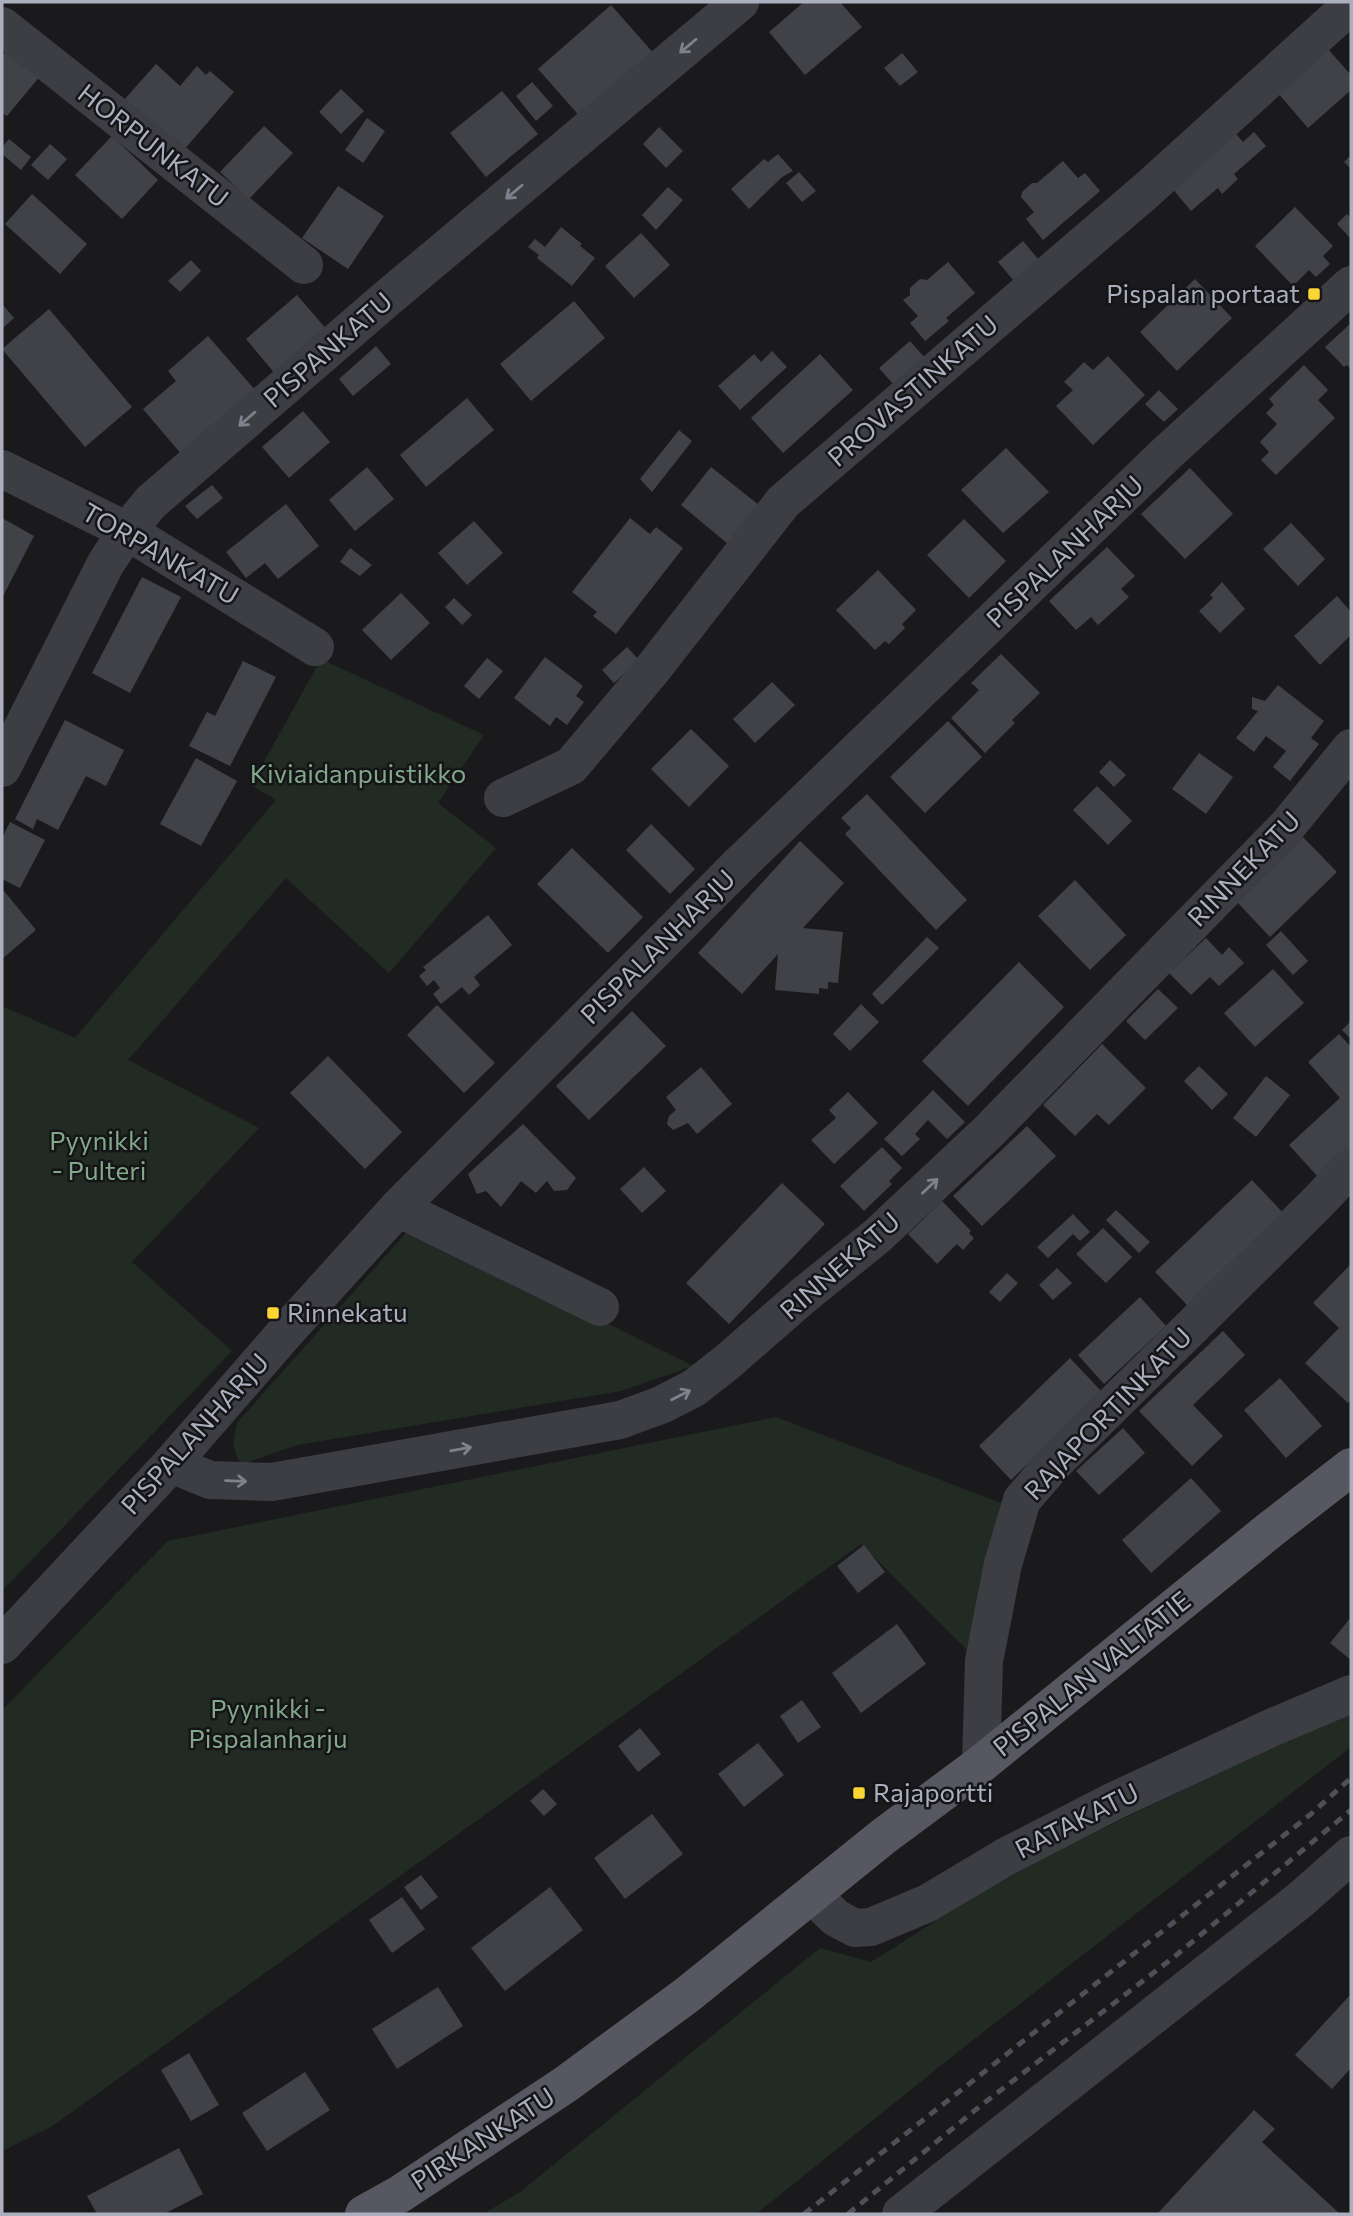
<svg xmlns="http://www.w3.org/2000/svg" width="1353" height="2216" font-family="Commissioner,sans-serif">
	<rect width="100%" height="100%" fill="#1a1a1d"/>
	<g fill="#212b24">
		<polygon points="321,659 484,735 438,803 496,848 389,973 286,878 128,1060 259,1128 132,1262 232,1351 2,1591 2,1006 75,1038 276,800 251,785"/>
		<polygon points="412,1226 693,1366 621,1391 297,1445 240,1465 233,1445 237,1423"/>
		<polygon points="776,1417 1001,1503 967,1650 861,1544 51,2127 2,2151 2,1710 168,1541"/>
		<polygon points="1351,1709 1351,1747 959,2051 756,2214 483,2214 520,2192 820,1948 871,1962 1013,1872"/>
	</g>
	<g fill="#414247">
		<polygon points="804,2 840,2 862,27 805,75 769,32"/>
		<polygon points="611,5 656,56 583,120 538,69"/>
		<polygon points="1327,48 1351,75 1351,90 1308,128 1277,92"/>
		<polygon points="8,49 41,75 7,116 2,113 2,56"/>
		<polygon points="902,53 918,72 900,86 884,68"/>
		<polygon points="156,64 180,86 197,66 206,75 210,71 234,92 182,152 123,101"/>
		<polygon points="532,82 553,106 536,121 516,96"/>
		<polygon points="341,89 364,111 341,134 319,112"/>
		<polygon points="502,91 538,134 486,177 450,133"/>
		<polygon points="367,118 385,131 363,163 345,150"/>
		<polygon points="264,126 293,153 249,199 220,172"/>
		<polygon points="659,127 683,151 666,168 643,144"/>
		<polygon points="1231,128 1243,142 1254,132 1266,146 1234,174 1238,179 1222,194 1218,188 1191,211 1167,182"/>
		<polygon points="112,136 158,180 122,219 75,175"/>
		<polygon points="9,139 31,157 21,170 2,154 2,147"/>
		<polygon points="50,144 67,159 48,180 31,165"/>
		<polygon points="778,154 793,171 782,177 749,209 731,189 764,159 768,162"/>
		<polygon points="1351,155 1351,169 1344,162"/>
		<polygon points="1063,161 1078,178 1085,173 1100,191 1043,240 1026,219 1034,212 1021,197 1022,192 1032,183 1037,183"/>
		<polygon points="799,172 816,191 802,202 786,183"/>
		<polygon points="338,186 384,216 348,269 302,238"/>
		<polygon points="668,187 683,200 656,230 642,215"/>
		<polygon points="32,194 87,244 60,274 5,224"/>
		<polygon points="1295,207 1333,246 1323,256 1330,264 1316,277 1309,270 1293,286 1255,246"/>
		<polygon points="1347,214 1351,218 1351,239 1337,224"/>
		<polygon points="561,227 582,244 580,246 595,258 572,286 537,258 539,255 528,247 535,239 545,247"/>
		<polygon points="641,233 670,265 634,298 605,266"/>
		<polygon points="1023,241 1038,259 1014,281 998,262"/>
		<polygon points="191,260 201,271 180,292 168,281"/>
		<polygon points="948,262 975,293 946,318 949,321 925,341 910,323 918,316 903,300 910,295 910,288 920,279 927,280"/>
		<polygon points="1195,279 1232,318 1177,371 1140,332"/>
		<polygon points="297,295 328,331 276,375 246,339"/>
		<polygon points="574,301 605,338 531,401 500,364"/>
		<polygon points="3,305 14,318 2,329 2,307"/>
		<polygon points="49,309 132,407 85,447 2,349"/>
		<polygon points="1351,323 1351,370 1347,365 1344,367 1325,347"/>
		<polygon points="208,336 256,391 182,455 143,409 176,381 168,371"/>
		<polygon points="910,341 925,358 894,385 879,368"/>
		<polygon points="376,346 391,364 353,396 339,379"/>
		<polygon points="772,351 787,367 740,410 718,386 754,354 761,362"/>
		<polygon points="820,354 853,390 783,453 751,418"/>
		<polygon points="1108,356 1145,395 1093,445 1056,406 1073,390 1064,382 1084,362 1093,370"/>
		<polygon points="1304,365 1328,390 1318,400 1335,418 1276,475 1261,460 1269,452 1260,442 1277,424 1266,413 1274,405 1269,399"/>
		<polygon points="1159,390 1178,409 1164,422 1145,404"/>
		<polygon points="467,398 494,430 426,487 400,455"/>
		<polygon points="303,411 330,442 289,478 262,447"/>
		<polygon points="679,430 692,441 652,492 640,479"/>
		<polygon points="1006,448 1049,492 1003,533 961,490"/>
		<polygon points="367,467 394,499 355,531 329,500"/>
		<polygon points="711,467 759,505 728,544 681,505"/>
		<polygon points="1190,468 1233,514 1185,559 1141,514"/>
		<polygon points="212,485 223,498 197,519 185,506"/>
		<polygon points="286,504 319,546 278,579 265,563 246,578 226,552"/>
		<polygon points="2,518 34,536 2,598"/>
		<polygon points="630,518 650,534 656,527 683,548 616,634 593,616 597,612 572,592"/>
		<polygon points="964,519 1006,561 969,598 927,555"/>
		<polygon points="474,521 503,553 467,585 438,553"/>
		<polygon points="1291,523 1325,559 1298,586 1263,549"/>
		<polygon points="1107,547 1135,576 1121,589 1129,597 1098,625 1091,617 1076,630 1049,601"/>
		<polygon points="350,548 372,565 360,576 340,562"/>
		<polygon points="878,570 916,610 902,624 905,628 889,644 885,641 875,650 836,610"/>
		<polygon points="142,577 181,597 130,693 92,673"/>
		<polygon points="1222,582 1245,609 1220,633 1199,611 1213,598 1210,595"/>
		<polygon points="401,593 430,623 391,660 362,630"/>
		<polygon points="1337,596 1351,612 1351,635 1320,665 1294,636"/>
		<polygon points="454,598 472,615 462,625 445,607"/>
		<polygon points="627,647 639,660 614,683 602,670"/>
		<polygon points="1001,654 1040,693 1012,720 1015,723 985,753 951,718 979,690 971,683"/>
		<polygon points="545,657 583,686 576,696 584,702 567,725 556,717 550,726 514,698"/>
		<polygon points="487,658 503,671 479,699 464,686"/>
		<polygon points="243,661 276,677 230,766 189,746 207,712 215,716"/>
		<polygon points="772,682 795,705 755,743 733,719"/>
		<polygon points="1278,685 1324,721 1311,738 1319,744 1290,781 1273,767 1286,751 1266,736 1254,752 1236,738 1258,711 1252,709 1252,697 1265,701"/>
		<polygon points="65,720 124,750 106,786 86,776 58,830 37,819 33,829 15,819"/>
		<polygon points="948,721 982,757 925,813 890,777"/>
		<polygon points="691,729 729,766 689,807 651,769"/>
		<polygon points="1199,753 1233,777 1206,814 1172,789"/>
		<polygon points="196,758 237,781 201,846 160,824"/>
		<polygon points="1110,760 1126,775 1114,787 1099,772"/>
		<polygon points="1097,786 1132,821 1108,845 1073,810"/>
		<polygon points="867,794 967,900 936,930 845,834 851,828 841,818"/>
		<polygon points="10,822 45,840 20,888 2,879 2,838"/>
		<polygon points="651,824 695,869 670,894 626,850"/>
		<polygon points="1303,837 1337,872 1270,937 1237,902"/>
		<polygon points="800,841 844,883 803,928 843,932 838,983 828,982 828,989 819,988 819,994 775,990 778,954 742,994 698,953"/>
		<polygon points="572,848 643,917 608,953 537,884"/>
		<polygon points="1075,880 1126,935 1090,970 1038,916"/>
		<polygon points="4,891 36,930 2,959 2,894"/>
		<polygon points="488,915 512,945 474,977 480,985 469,995 462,987 441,1004 433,994 440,988 434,980 427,986 419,976 426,970 423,967"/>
		<polygon points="1281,931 1308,961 1293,975 1266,945"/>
		<polygon points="927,937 939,948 882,1005 872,994"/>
		<polygon points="1206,938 1222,955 1229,947 1244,963 1219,986 1210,977 1191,995 1169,973"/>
		<polygon points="1019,962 1064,1007 968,1106 922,1061"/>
		<polygon points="1273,969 1304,1003 1255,1047 1224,1013"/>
		<polygon points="1158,989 1178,1008 1145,1040 1126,1021"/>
		<polygon points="861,1004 879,1022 850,1051 833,1034"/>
		<polygon points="437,1005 495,1063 464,1093 407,1035"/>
		<polygon points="632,1011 666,1046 589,1120 556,1086"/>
		<polygon points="1351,1021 1351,1039 1342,1030"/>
		<polygon points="1339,1034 1351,1047 1351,1149 1319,1178 1289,1145 1340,1098 1308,1062"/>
		<polygon points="1102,1044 1146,1088 1109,1125 1097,1114 1075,1136 1043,1105"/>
		<polygon points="328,1056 402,1132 365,1169 290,1093"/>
		<polygon points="1199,1066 1228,1094 1212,1110 1184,1081"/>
		<polygon points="701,1067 732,1104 697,1134 688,1123 673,1130 667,1124 669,1116 676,1110 666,1097"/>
		<polygon points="1266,1076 1290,1095 1256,1137 1233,1118"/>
		<polygon points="933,1090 965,1122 947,1139 928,1120 915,1134 920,1139 902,1156 884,1139"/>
		<polygon points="848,1092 878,1123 834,1164 811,1140 836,1118 829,1110"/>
		<polygon points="523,1124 576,1178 567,1190 554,1191 547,1181 536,1193 521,1181 501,1207 486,1191 477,1194 468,1174"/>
		<polygon points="1027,1126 1056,1156 982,1226 953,1196"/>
		<polygon points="882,1147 902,1168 889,1181 892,1184 864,1211 840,1186"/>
		<polygon points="644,1167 666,1191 642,1213 620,1189"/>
		<polygon points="1252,1180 1285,1215 1189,1307 1155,1272"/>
		<polygon points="782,1183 825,1224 729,1324 686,1283"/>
		<polygon points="942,1201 971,1231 969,1233 974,1238 963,1250 957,1244 937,1264 908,1234"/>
		<polygon points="1116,1210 1150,1242 1139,1253 1106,1220"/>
		<polygon points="1073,1214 1090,1232 1080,1241 1073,1234 1048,1258 1037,1247"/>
		<polygon points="1103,1228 1132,1257 1106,1283 1076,1254"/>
		<polygon points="1351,1264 1351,1400 1348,1403 1305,1363 1339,1328 1313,1303"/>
		<polygon points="1057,1268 1072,1283 1053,1300 1039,1285"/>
		<polygon points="1007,1273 1018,1283 1000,1302 989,1292"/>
		<polygon points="1140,1297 1166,1326 1104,1384 1078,1355"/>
		<polygon points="1223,1331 1245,1355 1193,1405 1223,1436 1192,1466 1139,1411"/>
		<polygon points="1070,1358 1102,1392 1011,1480 979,1446"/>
		<polygon points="1280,1378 1322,1426 1286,1458 1244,1410"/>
		<polygon points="1123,1428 1145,1453 1099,1495 1076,1471"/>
		<polygon points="1191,1478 1221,1511 1151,1573 1122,1540"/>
		<polygon points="864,1545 885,1572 858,1593 837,1566"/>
		<polygon points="1351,1617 1351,1660 1330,1643"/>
		<polygon points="897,1624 926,1664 861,1713 832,1673"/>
		<polygon points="802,1700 821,1727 798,1743 780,1716"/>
		<polygon points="640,1728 661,1754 638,1772 618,1746"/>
		<polygon points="758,1743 784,1775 744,1807 718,1774"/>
		<polygon points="543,1789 557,1804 544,1816 530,1801"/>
		<polygon points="652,1814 683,1854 625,1899 594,1858"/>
		<polygon points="421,1875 438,1897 421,1910 404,1887"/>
		<polygon points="550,1887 583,1930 505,1991 471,1948"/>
		<polygon points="402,1897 425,1929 392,1953 369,1920"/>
		<polygon points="438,1987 463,2026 397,2069 372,2029"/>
		<polygon points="1351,1994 1351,2068 1332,2089 1295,2055"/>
		<polygon points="189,2053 219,2105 191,2121 161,2070"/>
		<polygon points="305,2072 330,2110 267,2151 242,2113"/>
		<polygon points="1254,2110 1275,2129 1262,2142 1340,2214 1157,2214"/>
		<polygon points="179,2148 203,2194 164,2214 97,2214 87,2196"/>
	</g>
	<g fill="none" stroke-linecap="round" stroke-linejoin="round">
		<g stroke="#3d3d44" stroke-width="38">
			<polyline points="2,26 304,265"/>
			<polyline points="2,469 127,531 315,647"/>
			<polyline points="2,768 106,563 127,531 151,502 385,300 740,2"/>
			<polyline points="503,798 571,766 651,671 783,502 1147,190 1351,5"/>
			<polyline points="398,1208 600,1307"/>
			<polyline points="171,1464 210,1480 272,1482 620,1420 661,1405 694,1388 726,1363 804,1295 877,1236 988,1132 1288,825 1351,748"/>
			<polyline points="2,1645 171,1464 283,1335 398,1208 739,865 1167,453 1351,285"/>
			<polyline points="981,1764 984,1661 1003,1564 1022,1500 1053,1464 1317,1203 1351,1167"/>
			<polyline points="812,1895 836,1918 855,1928 871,1927 928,1903 1005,1857 1114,1801 1273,1727 1351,1694"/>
			<polyline points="901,2214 1300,1900 1351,1855"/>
		</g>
		<polyline stroke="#575761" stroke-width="38" points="364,2214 400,2194 566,2084 687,1995 884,1836 981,1764 1271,1529 1351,1467"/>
		<g stroke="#4e4f57" stroke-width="5" stroke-dasharray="9 7" stroke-linecap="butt">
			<polyline points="804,2214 1311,1814 1351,1778"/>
			<polyline points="848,2214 979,2107 1174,1957 1351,1810"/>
		</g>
	</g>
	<defs><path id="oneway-shaft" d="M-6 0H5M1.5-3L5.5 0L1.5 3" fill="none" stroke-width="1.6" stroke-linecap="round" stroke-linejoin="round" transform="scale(1.75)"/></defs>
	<g stroke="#80818d">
		<use href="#oneway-shaft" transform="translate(688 46) rotate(140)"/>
		<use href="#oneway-shaft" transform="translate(514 192) rotate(140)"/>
		<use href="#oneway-shaft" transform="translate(247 419) rotate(139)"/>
		<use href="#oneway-shaft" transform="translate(930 1186) rotate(-43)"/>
		<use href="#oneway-shaft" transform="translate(681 1395) rotate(-27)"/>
		<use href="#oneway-shaft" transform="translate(461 1449) rotate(-10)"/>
		<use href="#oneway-shaft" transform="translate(236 1481) rotate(2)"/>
	</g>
	<g fill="#fcd433" stroke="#151518" stroke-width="2.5">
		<rect x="1307" y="287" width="14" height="14" rx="3.5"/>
		<rect x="266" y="1306" width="14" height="14" rx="3.5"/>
		<rect x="852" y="1786" width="14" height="14" rx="3.5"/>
	</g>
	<g text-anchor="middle" stroke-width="5" stroke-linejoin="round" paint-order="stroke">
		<g font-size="26" fill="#acafbd" stroke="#151518">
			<text transform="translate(153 146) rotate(38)" y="9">HORPUNKATU</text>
			<text transform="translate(328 350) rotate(-41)" y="9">PISPANKATU</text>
			<text transform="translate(913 391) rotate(-41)" y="9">PROVASTINKATU</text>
			<text transform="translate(1065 552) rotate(-44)" y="9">PISPALANHARJU</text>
			<text transform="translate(160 554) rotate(30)" y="9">TORPANKATU</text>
			<text transform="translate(1244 869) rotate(-46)" y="9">RINNEKATU</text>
			<text transform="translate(658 947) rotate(-45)" y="9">PISPALANHARJU</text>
			<text transform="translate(840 1266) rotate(-41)" y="9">RINNEKATU</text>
			<text transform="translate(1108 1414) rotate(-46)" y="9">RAJAPORTINKATU</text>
			<text transform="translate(195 1434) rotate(-48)" y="9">PISPALANHARJU</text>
			<text transform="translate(1092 1674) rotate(-39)" y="9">PISPALAN VALTATIE</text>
			<text transform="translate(1077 1821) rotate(-27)" y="9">RATAKATU</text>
			<text transform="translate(483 2139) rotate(-33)" y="9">PIRKANKATU</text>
		</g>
		<g font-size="26" fill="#acafbd" stroke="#151518" text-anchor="start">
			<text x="1300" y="303" text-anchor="end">Pispalan portaat</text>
			<text x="287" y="1322">Rinnekatu</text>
			<text x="873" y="1802">Rajaportti</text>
		</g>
		<g font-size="26" fill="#82a88a" stroke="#151518">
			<text x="358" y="783">Kiviaidanpuistikko</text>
			<text x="99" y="1150">Pyynikki<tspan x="99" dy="30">- Pulteri</tspan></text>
			<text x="268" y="1718">Pyynikki -<tspan x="268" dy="30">Pispalanharju</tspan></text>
		</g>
	</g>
	<rect width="1353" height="2216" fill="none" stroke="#acafbd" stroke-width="7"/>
</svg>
